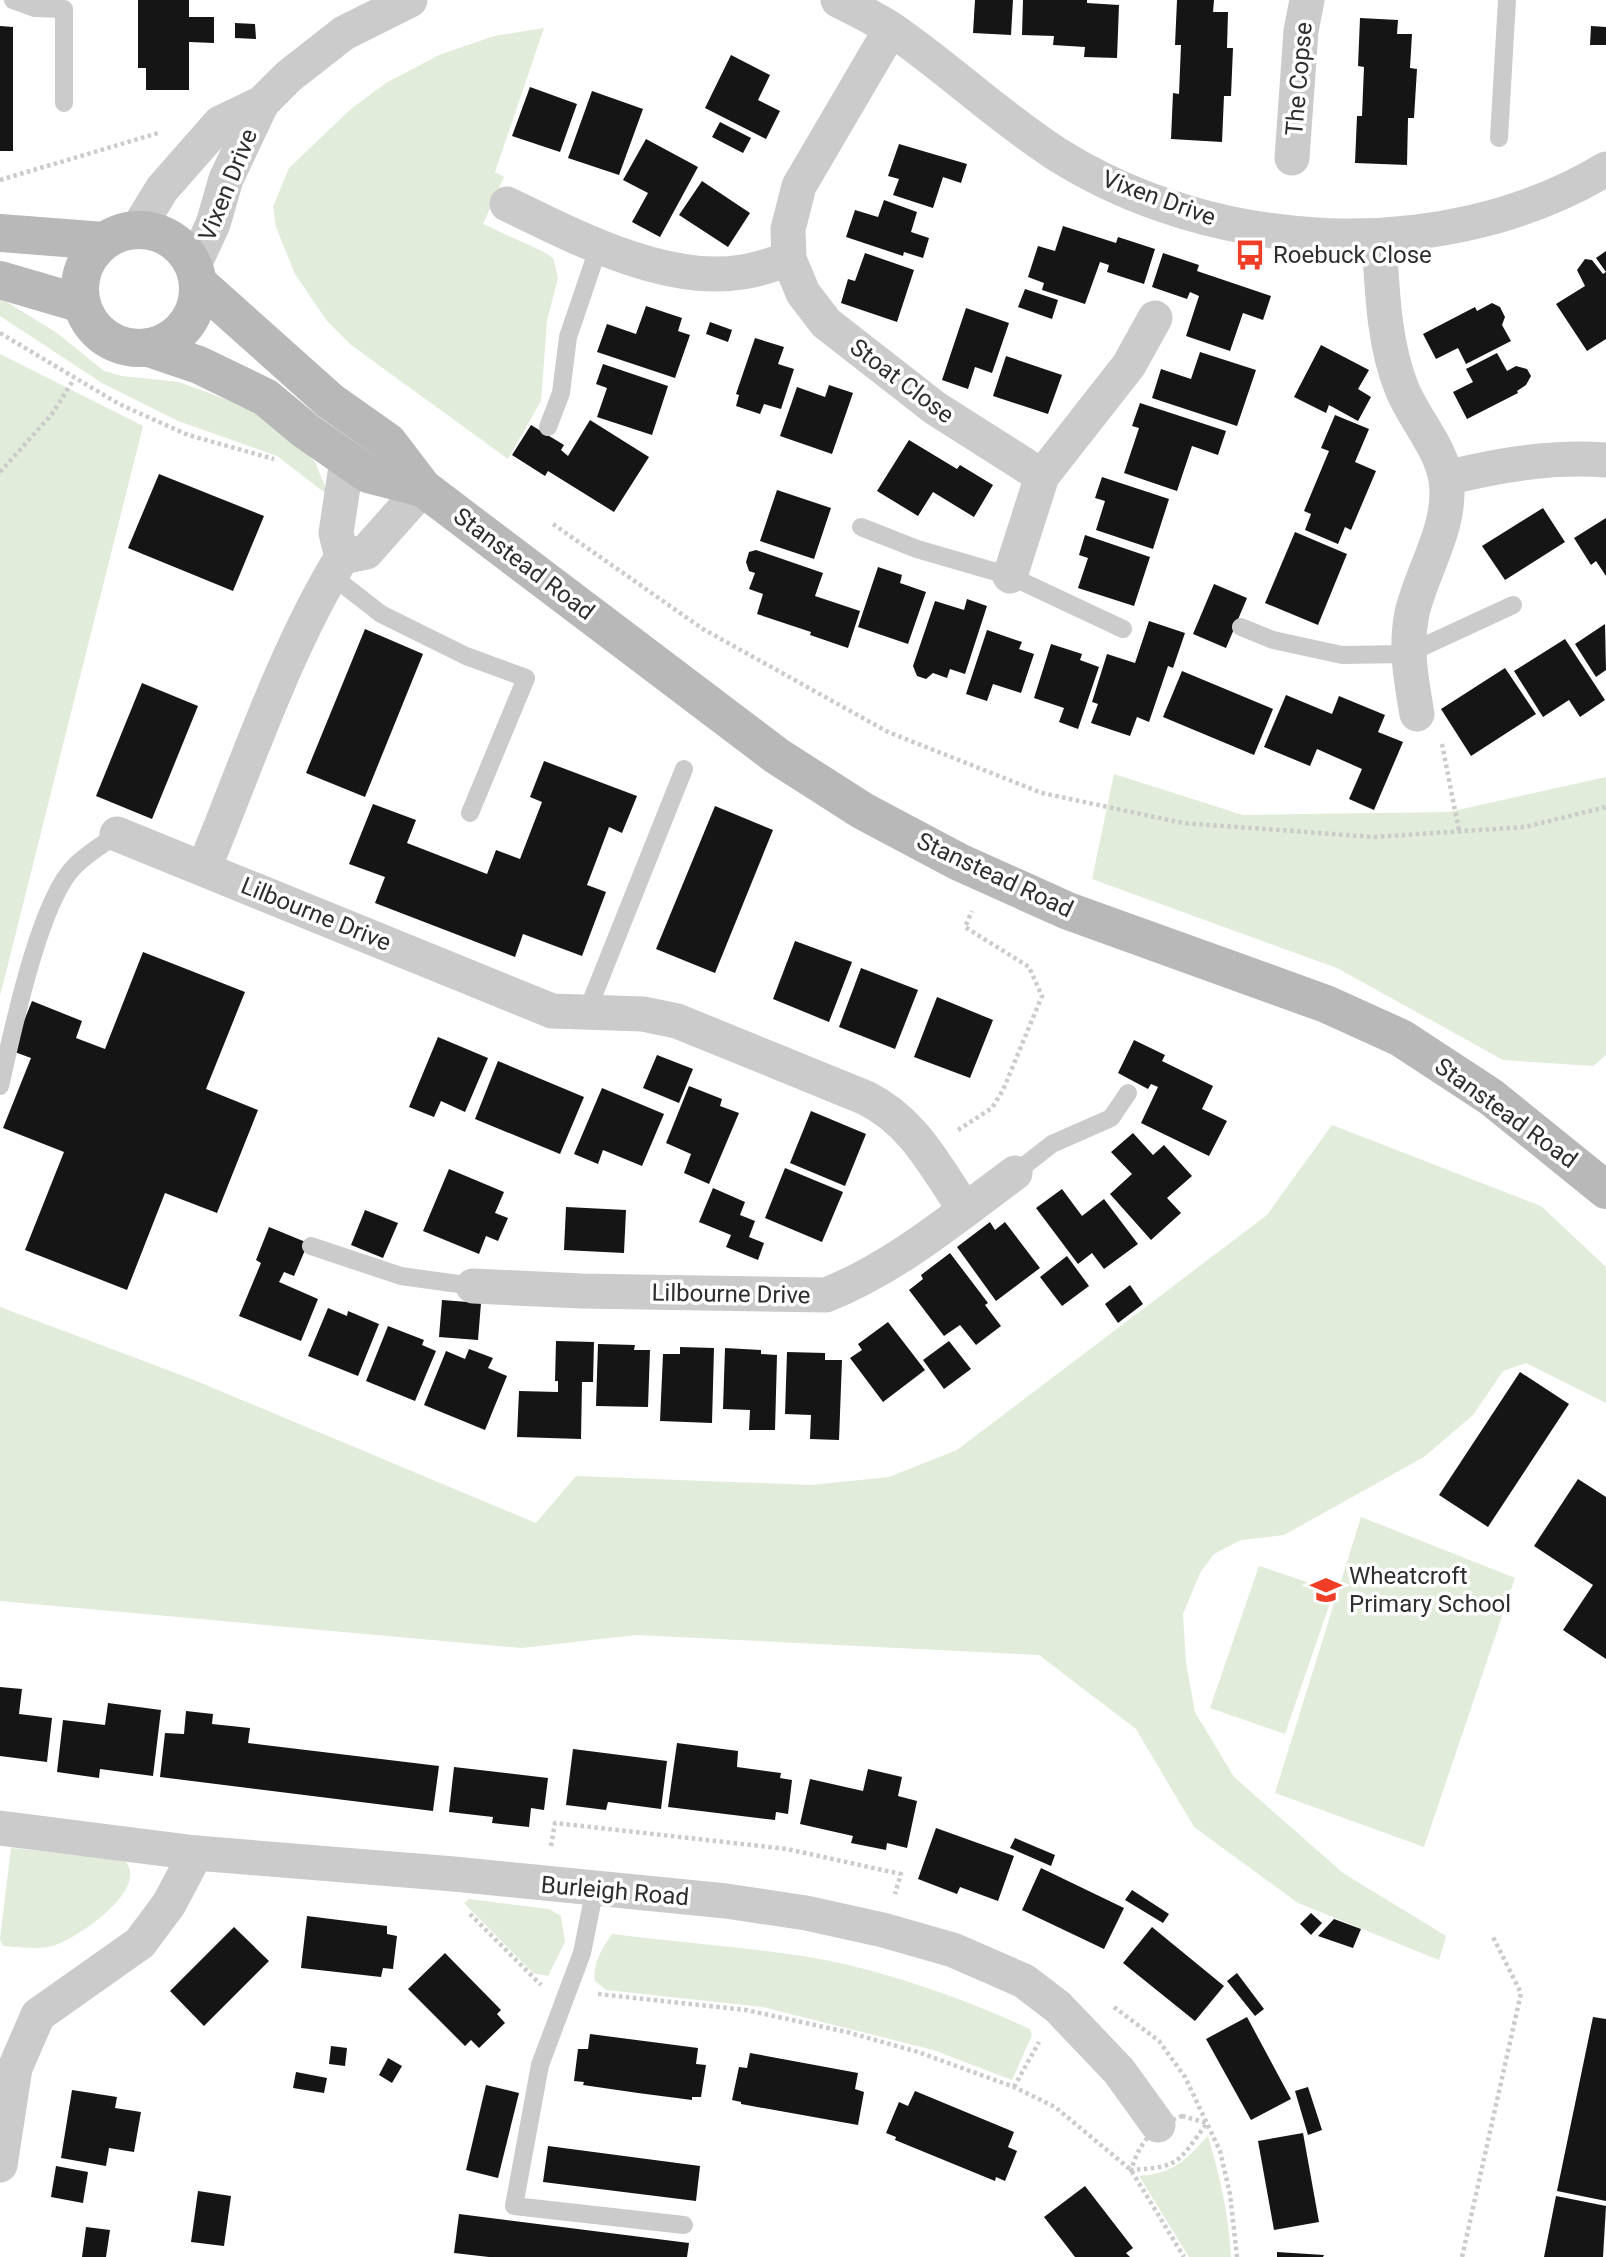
<svg xmlns="http://www.w3.org/2000/svg" width="1606" height="2257" font-family="Roboto,sans-serif">
	<rect width="100%" height="100%" fill="#fff"/>
	<g fill="#e1ecdb">
		<polygon points="544,28 495,172 504,177 483,224 544,252 553,258 558,278 547,321 541,401 508,459 351,345 327,321 295,274 276,227 273,207 289,168 352,108 386,83 439,55 494,36"/>
		<polygon points="0,298 57,333 104,371 122,376 179,382 247,407 294,438 315,462 329,496 277,456 178,421 102,383 0,316"/>
		<polygon points="0,354 143,426 0,996"/>
		<polygon points="1114,774 1243,815 1449,812 1606,777 1606,1055 1593,1066 1503,1060 1337,968 1092,879"/>
		<polygon points="1332,1125 1541,1206 1606,1267 1606,1403 1526,1363 1503,1371 1473,1415 1424,1457 1284,1535 1241,1540 1214,1554 1200,1573 1183,1614 1186,1663 1195,1712 1234,1777 1343,1873 1446,1936 1439,1960 1298,1903 1194,1827 1136,1729 1039,1655 636,1635 521,1648 0,1601 0,1307 194,1380 536,1523 576,1476 812,1485 889,1477 957,1450 1267,1215"/>
		<polygon points="1361,1517 1515,1578 1424,1847 1275,1793"/>
		<polygon points="1259,1566 1334,1591 1285,1734 1210,1708"/>
		<path d="M11 1848 124 1860C152 1887 80 1936 58 1944 42 1951 20 1947 3 1946L0 1939Z"/>
		<polygon points="469,1899 549,1909 561,1916 565,1942 548,1976 533,1973 464,1903"/>
		<path d="M612 1934C689 1944 769 1948 844 1964 908 1979 971 2002 1030 2029L1032 2035 1012 2080 933 2050 763 2007 606 1990 595 1981C592 1964 603 1947 612 1934Z"/>
		<path d="M1208 2136C1220 2177 1229 2215 1231 2257H1189L1139 2176C1175 2173 1184 2161 1208 2136Z"/>
	</g>
	<g fill="#151515">
		<polygon points="138,0 189,0 189,17 214,17 214,43 189,42 189,90 146,90 146,68 138,68"/>
		<polygon points="975,0 1013,0 1011,35 973,33"/>
		<polygon points="1023,0 1087,0 1087,3 1119,5 1117,58 1084,57 1085,47 1053,45 1054,36 1022,35"/>
		<polygon points="1177,0 1214,0 1213,12 1228,12 1227,48 1233,48 1231,96 1224,96 1222,142 1171,139 1173,93 1179,94 1181,45 1175,45"/>
		<polygon points="1360,18 1398,20 1397,34 1412,34 1410,68 1417,69 1414,118 1408,118 1407,165 1355,163 1357,116 1362,116 1364,67 1358,66"/>
		<polygon points="235,23 255,24 256,39 235,38"/>
		<polygon points="0,26 13,27 13,151 0,151"/>
		<polygon points="1591,26 1606,27 1606,45 1590,45"/>
		<polygon points="731,55 770,75 758,100 780,111 766,139 705,108"/>
		<polygon points="530,87 577,104 560,152 512,136"/>
		<polygon points="592,91 643,109 619,175 568,158"/>
		<polygon points="720,122 751,138 743,153 712,137"/>
		<polygon points="646,139 698,167 660,237 632,222 648,193 623,180"/>
		<polygon points="899,144 967,164 961,183 943,177 933,208 893,195 899,179 888,176"/>
		<polygon points="702,181 750,213 728,247 679,215"/>
		<polygon points="884,200 917,212 911,232 929,238 923,258 904,252 903,256 846,237 855,210 878,217"/>
		<polygon points="1063,226 1116,243 1118,237 1155,249 1144,284 1107,272 1109,265 1100,262 1085,304 1042,290 1044,283 1028,277 1038,246 1055,251"/>
		<polygon points="1606,251 1606,339 1587,351 1556,304 1585,286 1577,270 1585,259 1592,260 1603,274 1606,272 1596,258"/>
		<polygon points="865,253 914,270 897,322 841,303 848,279 855,281"/>
		<polygon points="1163,253 1199,265 1197,271 1271,296 1263,320 1243,313 1230,351 1186,336 1199,296 1190,292 1187,299 1152,287"/>
		<polygon points="1025,289 1058,300 1052,319 1018,307"/>
		<polygon points="1492,303 1500,307 1505,317 1502,325 1511,341 1466,364 1458,348 1436,359 1423,334 1475,307 1477,311"/>
		<polygon points="646,306 682,318 678,331 690,335 675,378 597,352 607,324 636,334"/>
		<polygon points="966,308 1009,323 992,373 975,367 968,389 942,380"/>
		<polygon points="710,322 732,330 728,342 706,334"/>
		<polygon points="755,338 784,347 778,364 794,369 781,409 764,404 760,414 736,406 739,395 736,394"/>
		<polygon points="1321,345 1369,370 1358,389 1371,397 1358,421 1329,405 1326,413 1294,397"/>
		<polygon points="1200,352 1256,370 1237,426 1152,398 1161,369 1191,379"/>
		<polygon points="1497,353 1507,371 1516,366 1527,369 1531,376 1526,385 1517,391 1518,393 1467,419 1453,392 1473,382 1466,369"/>
		<polygon points="1006,356 1062,375 1048,414 993,396"/>
		<polygon points="603,364 668,386 652,435 597,417 607,388 596,384"/>
		<polygon points="829,385 853,393 832,454 780,436 797,387 825,397"/>
		<polygon points="1140,403 1226,431 1218,455 1192,446 1177,491 1124,473 1139,428 1132,426"/>
		<polygon points="1335,415 1369,429 1355,462 1376,471 1351,530 1345,527 1338,544 1305,530 1311,514 1304,511 1329,451 1321,448"/>
		<polygon points="590,420 649,457 614,512 548,471 545,476 512,455 531,425 564,445 561,450 568,456"/>
		<polygon points="909,440 957,469 960,465 993,485 974,517 933,492 918,516 877,491"/>
		<polygon points="159,474 264,516 233,591 128,548"/>
		<polygon points="1102,477 1169,499 1153,549 1096,530 1105,501 1095,498"/>
		<polygon points="777,490 831,508 814,559 760,541"/>
		<polygon points="1543,508 1565,542 1505,580 1482,546"/>
		<polygon points="1606,518 1606,576 1596,561 1591,565 1574,538"/>
		<polygon points="1295,532 1347,554 1318,625 1265,603"/>
		<polygon points="1085,535 1150,557 1134,606 1078,588 1088,558 1079,555"/>
		<polygon points="756,550 823,573 815,596 860,611 848,648 810,635 811,632 757,614 763,594 749,589 755,573 749,571 746,562 749,552"/>
		<polygon points="878,567 902,575 900,583 926,592 908,644 858,627"/>
		<polygon points="1214,584 1247,598 1226,648 1193,634"/>
		<polygon points="967,599 987,606 965,674 950,669 947,678 933,673 926,679 917,676 913,666 935,601 964,610"/>
		<polygon points="1149,621 1185,633 1173,668 1168,666 1149,722 1137,717 1130,736 1091,723 1098,704 1092,702 1107,654 1135,663"/>
		<polygon points="1605,624 1606,670 1596,677 1575,644"/>
		<polygon points="365,629 423,654 365,797 306,773"/>
		<polygon points="987,630 1022,642 1019,649 1034,654 1021,693 993,684 987,701 966,694"/>
		<polygon points="1565,639 1605,700 1580,717 1569,700 1543,717 1514,671"/>
		<polygon points="1051,644 1082,654 1080,660 1099,667 1078,729 1059,722 1064,708 1034,698"/>
		<polygon points="1505,668 1536,714 1471,756 1441,709"/>
		<polygon points="1182,671 1273,709 1254,755 1163,717"/>
		<polygon points="142,683 198,706 152,819 96,796"/>
		<polygon points="1286,695 1332,714 1339,696 1385,715 1378,732 1403,742 1374,810 1349,799 1362,769 1317,749 1310,766 1264,747"/>
		<polygon points="544,761 637,796 622,833 609,827 587,885 606,892 582,956 523,934 515,957 375,903 385,877 349,864 373,804 416,820 407,843 487,874 496,850 520,859 542,802 530,797"/>
		<polygon points="715,806 773,830 715,973 656,949"/>
		<polygon points="795,941 852,962 829,1022 773,999"/>
		<polygon points="143,952 245,992 206,1089 258,1110 217,1213 165,1193 127,1290 25,1250 64,1152 3,1128 31,1058 12,1051 32,1001 82,1021 76,1038 105,1049"/>
		<polygon points="861,968 918,990 895,1049 839,1027"/>
		<polygon points="937,997 993,1020 970,1078 914,1057"/>
		<polygon points="438,1037 488,1058 465,1112 441,1101 434,1117 409,1107"/>
		<polygon points="1134,1040 1165,1055 1162,1061 1213,1086 1202,1109 1227,1121 1209,1156 1141,1123 1158,1087 1151,1084 1148,1089 1118,1073"/>
		<polygon points="657,1055 693,1069 679,1103 643,1088"/>
		<polygon points="498,1061 584,1097 560,1154 475,1119"/>
		<polygon points="689,1086 722,1099 720,1106 739,1113 709,1184 684,1173 691,1154 666,1143"/>
		<polygon points="602,1088 664,1114 642,1166 603,1150 598,1164 574,1154"/>
		<polygon points="811,1111 866,1134 845,1186 790,1163"/>
		<polygon points="1133,1133 1153,1155 1164,1145 1192,1176 1167,1198 1181,1213 1151,1240 1110,1194 1132,1174 1111,1152"/>
		<polygon points="785,1168 843,1192 822,1242 765,1218"/>
		<polygon points="449,1169 504,1192 495,1213 508,1218 498,1241 486,1236 479,1254 423,1231"/>
		<polygon points="713,1188 745,1202 740,1215 755,1221 749,1237 764,1243 758,1260 726,1247 731,1235 699,1222"/>
		<polygon points="1062,1189 1082,1216 1104,1199 1138,1244 1104,1269 1092,1253 1078,1264 1036,1208"/>
		<polygon points="566,1207 626,1210 624,1253 564,1250"/>
		<polygon points="365,1210 398,1223 383,1258 351,1245"/>
		<polygon points="990,1222 995,1230 1005,1222 1040,1268 996,1301 957,1247"/>
		<polygon points="269,1227 308,1243 294,1276 284,1272 279,1282 318,1299 301,1341 239,1316 261,1263 256,1260"/>
		<polygon points="950,1253 988,1303 985,1305 1001,1326 976,1345 960,1325 944,1336 909,1290 923,1279 921,1275"/>
		<polygon points="1067,1256 1089,1286 1062,1306 1040,1277"/>
		<polygon points="1130,1285 1143,1304 1118,1323 1105,1304"/>
		<polygon points="442,1300 481,1303 478,1340 439,1337"/>
		<polygon points="328,1308 347,1316 348,1311 379,1324 358,1376 308,1356"/>
		<polygon points="888,1322 925,1370 883,1402 850,1358 862,1350 858,1344"/>
		<polygon points="388,1326 424,1340 422,1345 436,1351 415,1401 366,1381"/>
		<polygon points="556,1341 594,1342 593,1382 582,1382 581,1439 517,1437 519,1391 558,1392 558,1381 555,1381"/>
		<polygon points="949,1341 971,1369 944,1389 923,1360"/>
		<polygon points="598,1344 635,1345 634,1350 650,1350 648,1407 596,1406"/>
		<polygon points="680,1347 714,1348 712,1423 660,1421 663,1354 680,1354"/>
		<polygon points="725,1348 761,1350 761,1354 777,1355 775,1430 749,1430 750,1410 723,1409"/>
		<polygon points="469,1349 493,1358 488,1368 507,1376 485,1430 424,1405 446,1351 465,1359"/>
		<polygon points="787,1352 825,1353 825,1360 842,1360 839,1440 810,1439 811,1415 785,1414"/>
		<polygon points="1520,1372 1569,1404 1488,1527 1439,1495"/>
		<polygon points="1578,1479 1606,1497 1606,1659 1563,1630 1593,1585 1534,1546"/>
		<polygon points="0,1687 22,1689 19,1714 52,1718 47,1762 0,1756"/>
		<polygon points="108,1703 161,1710 153,1776 100,1769 99,1778 57,1772 63,1720 105,1725"/>
		<polygon points="186,1711 213,1714 212,1724 250,1728 248,1743 439,1766 433,1811 160,1777 165,1733 184,1734"/>
		<polygon points="677,1743 738,1751 737,1767 781,1773 780,1778 792,1780 788,1814 776,1812 775,1820 668,1807"/>
		<polygon points="573,1749 667,1761 661,1809 608,1802 606,1810 566,1805"/>
		<polygon points="454,1767 548,1778 544,1810 531,1808 529,1827 492,1823 493,1817 449,1812"/>
		<polygon points="868,1769 902,1777 898,1796 917,1801 907,1848 887,1843 886,1850 851,1843 853,1836 800,1824 810,1779 863,1791"/>
		<polygon points="936,1828 1014,1856 998,1901 960,1887 957,1894 918,1879"/>
		<polygon points="1015,1838 1055,1855 1051,1866 1010,1848"/>
		<polygon points="1041,1868 1124,1908 1104,1949 1022,1910"/>
		<polygon points="1132,1890 1169,1914 1163,1923 1125,1900"/>
		<polygon points="1311,1913 1322,1923 1311,1935 1300,1924"/>
		<polygon points="307,1916 387,1926 387,1934 397,1936 393,1969 383,1968 381,1977 301,1968"/>
		<polygon points="1334,1919 1361,1929 1353,1948 1318,1936"/>
		<polygon points="234,1927 269,1961 204,2026 170,1991"/>
		<polygon points="1152,1927 1224,1986 1195,2021 1123,1963"/>
		<polygon points="445,1953 501,2010 497,2014 505,2023 479,2048 471,2040 465,2046 408,1989"/>
		<polygon points="1237,1973 1264,2009 1255,2016 1227,1981"/>
		<polygon points="1247,2017 1291,2099 1251,2120 1206,2039"/>
		<polygon points="1593,2017 1606,2019 1606,2201 1557,2191"/>
		<polygon points="590,2034 698,2048 696,2064 706,2065 701,2097 692,2097 692,2100 638,2093 583,2085 584,2082 574,2081 578,2049 588,2049"/>
		<polygon points="331,2046 347,2048 345,2066 329,2064"/>
		<polygon points="750,2053 858,2073 855,2089 864,2092 858,2125 741,2104 741,2102 732,2100 739,2067 747,2068"/>
		<polygon points="388,2058 402,2066 392,2083 379,2075"/>
		<polygon points="296,2072 327,2078 324,2093 293,2088"/>
		<polygon points="486,2085 519,2093 498,2178 466,2170"/>
		<polygon points="1308,2087 1322,2130 1308,2135 1295,2091"/>
		<polygon points="72,2090 117,2097 115,2108 141,2112 134,2152 109,2148 106,2166 61,2158"/>
		<polygon points="915,2091 1014,2132 1008,2147 1017,2151 1005,2181 996,2177 995,2181 895,2140 896,2137 886,2133 899,2102 908,2106"/>
		<polygon points="1303,2133 1319,2222 1274,2230 1258,2141"/>
		<polygon points="548,2146 700,2166 696,2201 543,2182"/>
		<polygon points="56,2166 88,2172 83,2203 51,2197"/>
		<polygon points="1085,2186 1133,2248 1126,2253 1130,2257 1075,2257 1044,2217"/>
		<polygon points="198,2191 231,2196 224,2246 191,2242"/>
		<polygon points="1556,2196 1606,2206 1603,2257 1544,2257"/>
		<polygon points="459,2214 689,2243 687,2257 489,2257 454,2253"/>
		<polygon points="86,2227 110,2230 106,2257 82,2257"/>
		<polygon points="1277,2252 1324,2255 1323,2257 1277,2257"/>
	</g>
	<g fill="none" stroke-linecap="round" stroke-linejoin="round">
		<g stroke="#cbcbcb" stroke-width="4.5" stroke-dasharray="3.5 3.5" stroke-linecap="butt">
			<polyline points="0,180 158,133"/>
			<polyline points="0,333 119,404 188,435 274,459"/>
			<polyline points="0,472 52,414 74,379"/>
			<polyline points="553,524 703,629 888,732 1042,793 1183,823 1374,837 1525,827 1606,807"/>
			<polyline points="1442,744 1459,831"/>
			<polyline points="958,1130 992,1108 1003,1090 1042,996 1029,967 965,927 972,911"/>
			<polyline points="551,1846 555,1823 787,1849 901,1874 895,1894"/>
			<polyline points="470,1914 541,1985"/>
			<polyline points="598,1994 746,2010 847,2032 918,2052 1014,2087 1055,2107 1131,2170 1184,2257"/>
			<polyline points="1114,2007 1159,2041 1185,2077 1220,2151 1230,2194 1237,2257"/>
			<polyline points="1014,2087 1039,2042"/>
			<path d="M1182 2116 1207 2123C1178 2162 1181 2167 1131 2170 1140 2141 1153 2127 1182 2116Z"/>
			<polyline points="1462,2257 1521,1993 1493,1937"/>
		</g>
		<g stroke="#cbcbcb" stroke-width="18">
			<polyline points="13,0 35,8 64,9 64,103"/>
			<polyline points="1499,138 1507,0"/>
			<polyline points="548,427 561,393 568,337 599,246"/>
			<polyline points="861,527 917,549 1010,576 1123,629"/>
			<polyline points="331,575 381,614 466,656 526,678 470,813"/>
			<polyline points="1241,627 1273,640 1342,655 1407,654 1513,605"/>
			<polyline points="586,1014 684,769"/>
			<path d="M0 1086C12 1034 39 902 74 867 86 854 103 845 117 834"/>
			<polyline points="1015,1173 1052,1144 1111,1118 1128,1093"/>
			<polyline points="311,1246 401,1276 473,1286"/>
			<polyline points="595,1888 582,1953 540,2065 514,2206 684,2225"/>
		</g>
		<g stroke="#cbcbcb" stroke-width="35">
			<path d="M838 0C857 10 877 19 894 31 949 69 998 116 1055 153 1213 254 1443 267 1606 169"/>
			<polyline points="891,29 799,186 788,229 789,259 803,293 826,323 935,408 1042,476"/>
			<polyline points="1292,158 1301,31 1307,0"/>
			<path d="M507 204C573 236 666 285 742 272 758 270 774 264 789 259"/>
			<polyline points="137,230 162,189 220,123 262,103 289,76 344,33 410,0"/>
			<path d="M1379 236C1382 286 1383 342 1402 389 1414 419 1441 447 1446 480 1453 525 1422 570 1412 613 1405 648 1411 679 1417 714"/>
			<polyline points="193,267 213,224 226,179 262,103"/>
			<path d="M1446 478C1499 465 1551 456 1606 460"/>
			<polyline points="342,557 336,533 347,460"/>
			<polyline points="1010,576 1042,476 1129,365 1155,318"/>
			<path d="M117 834 552 1011 643 1014 677 1021 866 1098C914 1122 935 1166 965 1210"/>
			<path d="M204 868C246 767 285 649 342 557L366 552 423 488"/>
			<path d="M473 1286 581 1291 826 1295C896 1267 955 1217 1015 1173"/>
			<polyline points="0,1828 196,1853 454,1874 726,1901 806,1913 883,1930 953,1950 1024,1981 1058,2007 1119,2071 1158,2125"/>
			<polyline points="0,2165 15,2068 38,2015 140,1943 169,1904 196,1853"/>
		</g>
		<g stroke="#b8b8b8" stroke-width="38">
			<circle cx="139" cy="289" r="59"/>
			<polyline points="0,233 104,241"/>
			<polyline points="0,280 82,304"/>
			<polyline points="198,283 330,401 388,442 423,488 777,756 863,811 959,862 1068,911 1326,1004 1401,1038 1491,1097 1606,1190"/>
			<polyline points="149,348 199,365 265,397 306,431 368,474 423,488"/>
		</g>
	</g>
	<defs>
		<g id="bus-bare" transform="scale(2.415)"><path d="M-5-6H5V4H4V6H2V4H-2V6H-4V4H-5ZM-3.5-4V0h7V-4ZM-3.5 1.2v1.5H-2V1.2ZM2 1.2v1.5H3.5V1.2Z" fill="#ef3d26" stroke="#fff" stroke-width="2.5" paint-order="stroke"/></g>
		<g id="school-bare" transform="scale(2.415)"><path d="M0-5L7-2L0 1L-7-2ZM-4 1L0 2.5L4 1V4Q0 6-4 4Z" fill="#ef3d26" stroke="#fff" stroke-width="2.5" paint-order="stroke"/></g>
	</defs>
	<g fill-rule="evenodd">
		<use href="#bus-bare" x="1250" y="255"/>
		<use href="#school-bare" x="1326" y="1590"/>
	</g>
	<g text-anchor="middle" stroke-width="7" stroke-linejoin="round" paint-order="stroke">
		<g font-size="24" fill="#2e2e2e" stroke="#fff">
			<text transform="translate(1299 79) rotate(-85)" y="8">The Copse</text>
			<text transform="translate(228 185) rotate(-68)" y="8">Vixen Drive</text>
			<text transform="translate(1159 198) rotate(20)" y="8">Vixen Drive</text>
			<text transform="translate(902 381) rotate(37)" y="8">Stoat Close</text>
			<text transform="translate(524 564) rotate(37)" y="8">Stanstead Road</text>
			<text transform="translate(995 875) rotate(25)" y="8">Stanstead Road</text>
			<text transform="translate(316 914) rotate(22)" y="8">Lilbourne Drive</text>
			<text transform="translate(1506 1113) rotate(36)" y="8">Stanstead Road</text>
			<text transform="translate(731 1294) rotate(1)" y="8">Lilbourne Drive</text>
			<text transform="translate(615 1891) rotate(5)" y="8">Burleigh Road</text>
		</g>
		<g font-size="24" fill="#2e2e2e" stroke="#fff" text-anchor="start">
			<text x="1273" y="263">Roebuck Close</text>
			<text x="1349" y="1584">Wheatcroft<tspan x="1349" dy="28">Primary School</tspan></text>
		</g>
	</g>
</svg>
